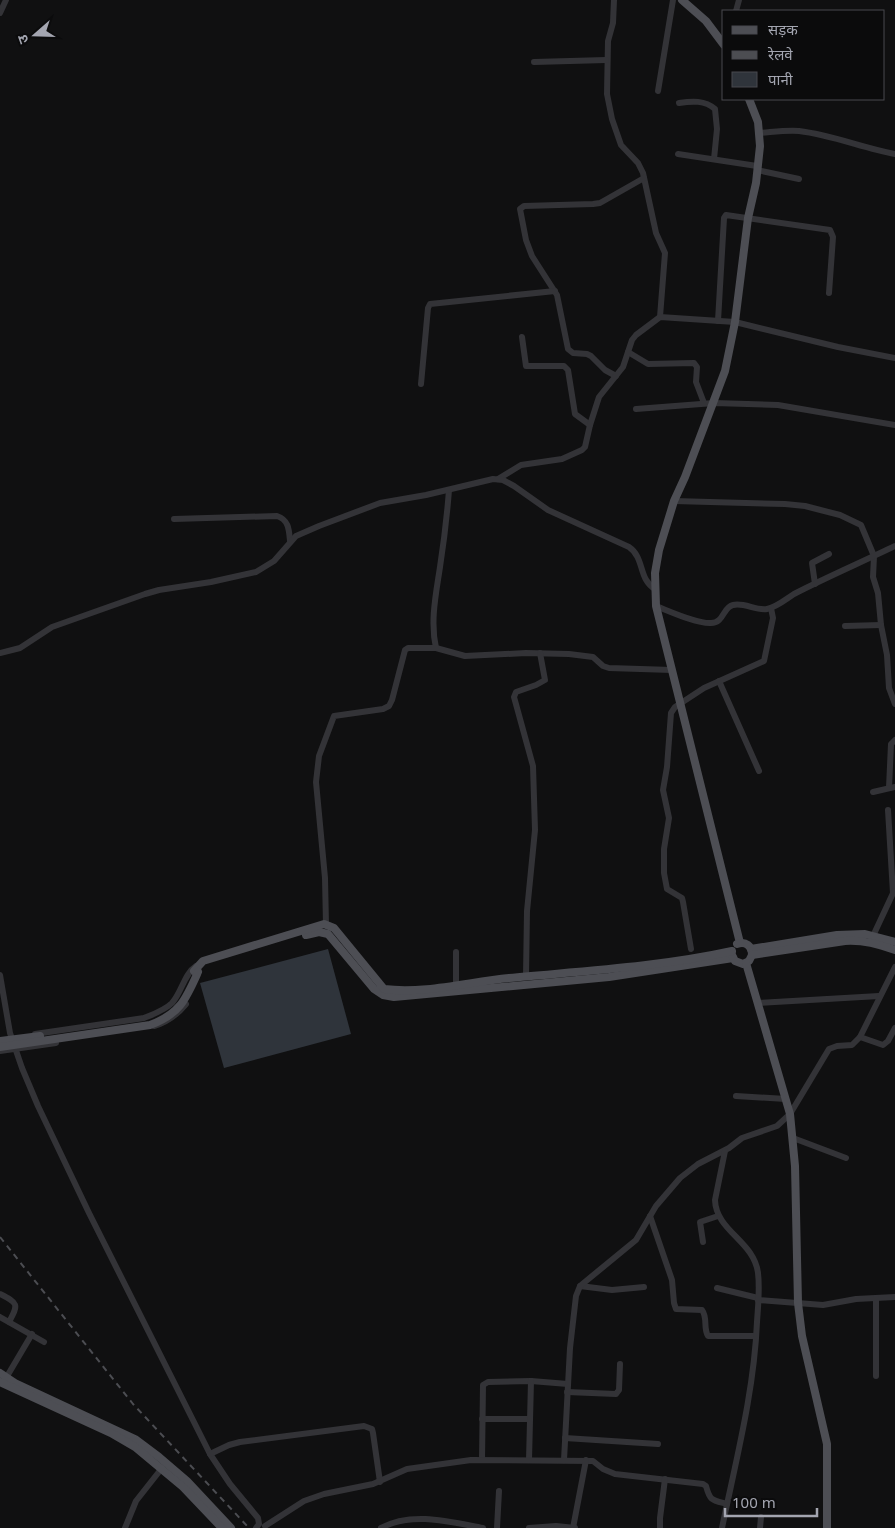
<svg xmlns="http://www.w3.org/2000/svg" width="895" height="1528" font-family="'Noto Sans','Noto Sans Devanagari',sans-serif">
	<rect width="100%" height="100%" fill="#101011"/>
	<polygon fill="#2f343b" points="328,949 351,1034 224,1068 200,983"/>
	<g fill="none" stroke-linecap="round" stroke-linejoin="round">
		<g stroke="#333337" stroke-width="6">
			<polyline points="614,0 613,23 608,41 607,94 612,119 621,145 638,163 643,173 656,233 665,253 660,317"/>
			<polyline points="736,11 739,0"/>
			<polyline points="0,13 6,0"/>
			<polyline points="534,62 606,60"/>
			<polyline points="658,91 673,0"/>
			<path d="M679 103C692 101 705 100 715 109L717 129 714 159"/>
			<path d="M759 133C773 132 786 130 799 131 832 135 863 148 895 154"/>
			<polyline points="678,154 757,166"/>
			<polyline points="757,170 799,179"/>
			<polyline points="718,321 724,218 726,215 830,230 833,237 829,293"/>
			<polyline points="522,337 526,366 564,366 568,370 575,414 590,425"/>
			<polyline points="628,352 648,364 694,363 697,367 696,382 704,403"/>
			<polyline points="616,376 605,370 591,356 587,354 573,353 568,349 557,295 532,256 526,240 520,209 524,206 593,204 600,203 644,178"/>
			<polyline points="421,384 428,308 430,304 555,291"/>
			<polyline points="636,409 714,403 778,405 895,425"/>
			<polyline points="498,479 521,465 562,459 582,450 585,447 590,425 599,397 623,367 632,340 636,335 660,317 735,322 838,347 895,358"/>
			<polyline points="674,501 785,504 805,506 840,515 861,525 874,556 873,577 878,593 881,625 887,655 889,688 895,704"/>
			<path d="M174 519 277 516C289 520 289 530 290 541"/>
			<polyline points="815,584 812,563 829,554"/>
			<path d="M656 606C669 611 697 624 711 623 724 623 723 607 733 605 744 602 756 611 767 609 777 607 786 599 794 594 827 577 862 562 895 546"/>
			<polyline points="845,626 881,625"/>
			<path d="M436 648C430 621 436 594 440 567 444 541 447 516 449 490"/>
			<path d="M0 653 20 648 52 627 145 594 159 590 211 582 256 572 274 561 296 536 319 526 380 503 426 495 493 479 503 480 514 486 548 510 629 547C645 558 638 579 655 589"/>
			<polyline points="719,681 759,771"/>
			<polyline points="889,788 891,744 895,740"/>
			<polyline points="873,792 895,787"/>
			<polyline points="888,810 893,893"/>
			<polyline points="326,925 325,878 316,782 319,756 334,716 383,709 389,706 392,700 405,650 408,648 436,648 465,656 526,653 569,654 593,657 603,666 609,668 672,670"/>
			<polyline points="873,936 894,891"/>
			<polyline points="691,949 683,902 682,898 667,889 664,873 664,849 669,818 663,790 667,767 671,713 675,707 704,688 764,661 773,618 771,608"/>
			<polyline points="0,975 10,1033 22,1068 38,1106 89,1213 210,1454 230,1484 258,1518 259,1524 256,1528"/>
			<polyline points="526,976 527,911 535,830 533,766 514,697 516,692 536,685 545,680 540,653"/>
			<polyline points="456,985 456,952"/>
			<polyline points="757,1003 879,996"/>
			<path d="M154 1026C168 1022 177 1015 186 1004"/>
			<path d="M35 1034 144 1018C154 1014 165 1010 172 1003 182 992 184 974 196 966"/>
			<polyline points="860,1037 883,1045 888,1041 895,1028"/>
			<polyline points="0,1051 56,1043"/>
			<polyline points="736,1096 786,1099"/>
			<polyline points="793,1138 846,1158"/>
			<path d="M650 1216 672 1280 674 1303 676 1309 702 1310C708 1318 703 1328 708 1336H756"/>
			<polyline points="703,1242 700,1222 718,1216"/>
			<polyline points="580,1286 612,1290 644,1287"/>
			<polyline points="717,1288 758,1298"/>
			<path d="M0 1294C18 1303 19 1304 9 1322"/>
			<polyline points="758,1300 823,1305 856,1299 895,1297"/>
			<polyline points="0,1317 44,1342"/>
			<polyline points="876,1376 876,1298"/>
			<polyline points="6,1378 32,1334"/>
			<polyline points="567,1392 616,1394 619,1390 620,1364"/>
			<polyline points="482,1419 530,1419"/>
			<polyline points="565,1438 658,1444"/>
			<polyline points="210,1454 229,1445 240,1442 364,1426 372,1429 373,1433 380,1482"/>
			<polyline points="482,1460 483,1385 488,1382 531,1381 568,1384"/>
			<polyline points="529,1460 531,1381"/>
			<polyline points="564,1460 570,1348 576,1296 580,1286 636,1240 656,1206 680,1178 698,1164 729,1148 742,1138 777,1126 790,1114 829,1049 837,1046 852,1045 860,1037 895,967"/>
			<path d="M265 1526 304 1501 324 1494 373 1484 407 1469 471 1460 593 1461 603 1469 615 1474 703 1484 706 1486C710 1501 712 1500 727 1504"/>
			<polyline points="125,1528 136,1501 162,1468"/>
			<path d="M381 1528C412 1511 451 1522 483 1528"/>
			<polyline points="497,1528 499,1491"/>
			<polyline points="529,1528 556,1526 575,1528"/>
			<polyline points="573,1528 586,1460"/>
			<polyline points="660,1528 660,1518 665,1479"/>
			<path d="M722 1528C736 1460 754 1392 757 1322 758 1306 760 1289 758 1273 754 1241 716 1231 715 1200L725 1151"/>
			<polyline points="760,1528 761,1517"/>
		</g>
		<g stroke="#4d4e54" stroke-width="8">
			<polyline points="682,0 706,21 724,45"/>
			<polyline points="306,935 319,932 328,934 374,989 383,995 394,997 609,977 733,958"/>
			<polyline points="740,943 656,606 655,573 659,550 674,501 685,477 725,371 735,322 748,218 756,183 760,146 758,122 749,99"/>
			<path d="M737 944C746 941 752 946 752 955"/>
			<polyline points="751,949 837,935 865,934 895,942"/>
			<path d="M732 955 735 961 743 964 749 961 752 955 845 941C864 940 878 944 895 950"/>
			<polyline points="746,963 790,1114 795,1166 798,1303 802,1336 827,1444 827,1528"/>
			<path d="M194 971 203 961 324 924 334 928 384 989C425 994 468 982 509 978 583 971 659 967 732 951"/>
			<polyline points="0,1373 15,1383 135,1439 159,1457 187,1481 231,1528"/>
			<polyline points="0,1382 111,1433 135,1447 183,1487 222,1528"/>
		</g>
		<polyline stroke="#4c4d52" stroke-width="2" stroke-dasharray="6 5" stroke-linecap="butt" points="0,1237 133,1404 249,1528"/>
		<g stroke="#4d4e54" stroke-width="8">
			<polyline points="0,1041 40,1036"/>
			<path d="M0 1047 150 1025C180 1014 186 999 198 972"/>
		</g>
	</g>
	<rect x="722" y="10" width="162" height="90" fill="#0b0b0c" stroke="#48494e"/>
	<rect x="732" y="26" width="25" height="8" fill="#4d4e54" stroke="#48494e"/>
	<text x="768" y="35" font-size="15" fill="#a3a5b0">सड़क</text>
	<rect x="732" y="51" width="25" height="8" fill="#4c4d52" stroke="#48494e"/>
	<text x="768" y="60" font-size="15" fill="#a3a5b0">रेलवे</text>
	<rect x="732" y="72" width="25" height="15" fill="#2f343b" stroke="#48494e"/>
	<text x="768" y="85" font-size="15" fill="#a3a5b0">पानी</text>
	<g transform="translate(35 35) rotate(250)" stroke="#0b0b0c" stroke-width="4" paint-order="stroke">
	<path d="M0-4L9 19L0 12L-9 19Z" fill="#a3a5b0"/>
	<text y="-8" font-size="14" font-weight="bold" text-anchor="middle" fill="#a3a5b0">उ</text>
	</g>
	<path d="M725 1508v8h92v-8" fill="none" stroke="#a3a5b0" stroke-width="2.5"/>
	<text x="732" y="1508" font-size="15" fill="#a3a5b0" stroke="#0b0b0c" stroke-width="4" paint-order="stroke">100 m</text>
</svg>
